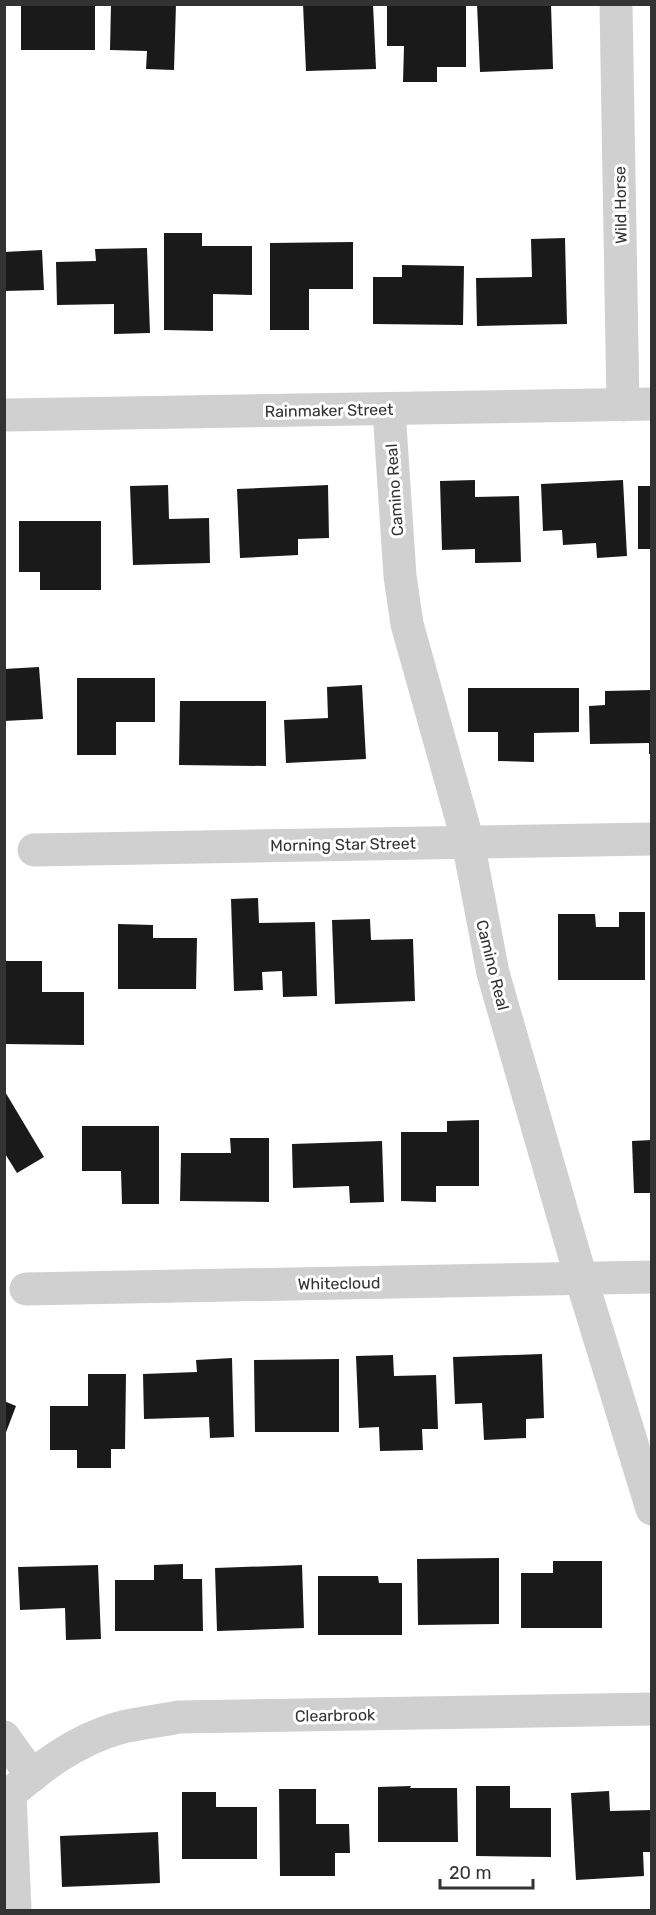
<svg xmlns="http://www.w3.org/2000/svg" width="656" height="1915" font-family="Rubik,sans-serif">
	<rect width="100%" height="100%" fill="#fff"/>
	<g fill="#1a1a1a">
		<polygon points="111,4 176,4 174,70 146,69 147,51 110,50"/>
		<polygon points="303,4 373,4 376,69 306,71"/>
		<polygon points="477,4 551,4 553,69 480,72"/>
		<rect x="21" y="5" width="74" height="45"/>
		<polygon points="387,5 466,5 466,67 437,67 437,82 403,82 404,46 387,46"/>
		<polygon points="164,233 202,233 202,246 252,246 252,295 213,294 213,331 164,330"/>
		<polygon points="565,238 567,324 477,326 476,278 532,277 531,239"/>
		<polygon points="353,242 353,289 309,289 309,330 270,330 270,243"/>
		<polygon points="147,248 150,333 114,334 114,304 57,305 56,262 96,261 95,249"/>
		<polygon points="42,250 44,290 4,291 4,252"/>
		<polygon points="402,265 464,266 463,325 373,324 373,277 402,277"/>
		<polygon points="475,480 475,497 519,496 521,562 475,563 475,549 442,550 440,481"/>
		<polygon points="623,480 627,556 597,558 596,543 563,545 562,530 543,531 541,484"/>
		<polygon points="168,485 169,519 209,518 210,563 133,565 130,486"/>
		<polygon points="328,485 329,538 298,539 298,555 240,558 237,489"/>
		<rect x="638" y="486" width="14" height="63"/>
		<polygon points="19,521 101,521 101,590 40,590 40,572 19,572"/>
		<polygon points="39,667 43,719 4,721 4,669"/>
		<polygon points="77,678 155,678 155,722 116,722 116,755 77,755"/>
		<polygon points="362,685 366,759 286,763 284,720 328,718 327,687"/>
		<polygon points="468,688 579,688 579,732 534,733 534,762 498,761 498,732 468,732"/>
		<polygon points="652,690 652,754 649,754 649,743 590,744 589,706 605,705 605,691"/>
		<polygon points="180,701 266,701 266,766 179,765"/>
		<polygon points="258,898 259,923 315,922 317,996 283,997 282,971 262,972 263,990 234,991 231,899"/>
		<polygon points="619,912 645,912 645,980 558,980 558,914 595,914 596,927 619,927"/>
		<polygon points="370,919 371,940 413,939 415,1001 335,1004 332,920"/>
		<polygon points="118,924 153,925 153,938 197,938 196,989 118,989"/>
		<polygon points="5,961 42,961 42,992 84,992 84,1045 4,1044"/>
		<polygon points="4,1090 44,1157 17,1173 4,1152"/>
		<polygon points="479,1120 479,1186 436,1186 436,1202 401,1201 401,1132 447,1132 447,1121"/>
		<polygon points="82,1126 159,1126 159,1204 122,1204 121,1171 82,1171"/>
		<polygon points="230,1138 269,1138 269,1202 180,1201 181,1153 231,1153"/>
		<polygon points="652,1140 652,1193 634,1193 632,1141"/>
		<polygon points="382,1141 384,1202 350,1203 349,1186 293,1188 292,1144"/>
		<polygon points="542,1354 544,1418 526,1419 526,1438 484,1440 482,1403 455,1404 453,1357"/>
		<polygon points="393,1355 394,1376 436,1375 438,1429 422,1429 423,1450 380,1451 379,1427 359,1428 356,1356"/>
		<polygon points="232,1358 234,1437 210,1438 209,1417 144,1419 143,1374 197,1372 196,1360"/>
		<polygon points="339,1359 339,1432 255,1432 254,1360"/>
		<polygon points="88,1374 126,1374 125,1449 111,1449 111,1468 77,1468 77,1450 50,1450 50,1406 88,1406"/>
		<polygon points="4,1401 16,1406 5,1435 4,1435"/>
		<polygon points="499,1558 499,1624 418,1625 417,1559"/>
		<polygon points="553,1561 602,1561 602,1628 521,1628 521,1573 553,1573"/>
		<polygon points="183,1564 183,1579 202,1579 203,1631 115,1631 115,1580 154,1580 154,1565"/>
		<polygon points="98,1565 101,1639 66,1640 65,1608 20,1610 18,1567"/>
		<polygon points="302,1565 304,1628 217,1631 215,1568"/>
		<polygon points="318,1576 378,1576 379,1583 402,1583 402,1635 318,1635"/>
		<polygon points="411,1786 410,1788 457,1788 458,1842 378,1842 378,1787"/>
		<polygon points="476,1786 510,1786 510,1808 551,1808 551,1857 476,1856"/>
		<polygon points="279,1789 316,1789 316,1824 349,1824 350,1853 335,1853 335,1876 280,1876"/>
		<polygon points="609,1791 610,1811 652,1810 652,1852 643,1852 644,1876 576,1880 571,1793"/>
		<polygon points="182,1792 216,1792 216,1807 257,1807 257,1859 182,1859"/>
		<polygon points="158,1832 160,1883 62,1887 60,1836"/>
	</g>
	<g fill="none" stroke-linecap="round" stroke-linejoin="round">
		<g stroke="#d0d0d0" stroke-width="33">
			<polyline points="616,4 623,405"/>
			<polyline points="389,410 400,576 407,624 468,842 493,973 581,1278 652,1509"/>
			<polyline points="7,415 652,404"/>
			<polyline points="34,850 652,839"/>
			<polyline points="26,1289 652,1277"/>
			<polyline points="4,1737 32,1776"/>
			<polyline points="10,1794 15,1910"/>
			<path d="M4 1799C38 1769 75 1740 119 1728 138 1723 159 1721 179 1717L652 1709"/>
		</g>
	</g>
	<g text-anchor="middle" stroke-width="6" stroke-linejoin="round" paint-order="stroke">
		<g font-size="16" fill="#333" stroke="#fff">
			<text transform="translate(620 205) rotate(-91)" y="6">Wild Horse</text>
			<text transform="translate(329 410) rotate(-1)" y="6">Rainmaker Street</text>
			<text transform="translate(394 490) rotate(-94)" y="6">Camino Real</text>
			<text transform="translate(343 844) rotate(-1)" y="6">Morning Star Street</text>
			<text transform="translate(493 965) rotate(76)" y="6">Camino Real</text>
			<text transform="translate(339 1283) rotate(-1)" y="6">Whitecloud</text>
			<text transform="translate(335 1715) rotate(-1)" y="6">Clearbrook</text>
		</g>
	</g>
	<rect width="656" height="1915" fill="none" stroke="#333333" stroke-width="12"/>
	<path d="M440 1879v9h93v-9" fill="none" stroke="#333333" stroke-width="3"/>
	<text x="449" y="1879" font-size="18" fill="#333333" stroke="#ffffff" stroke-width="4.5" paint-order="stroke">20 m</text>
</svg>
